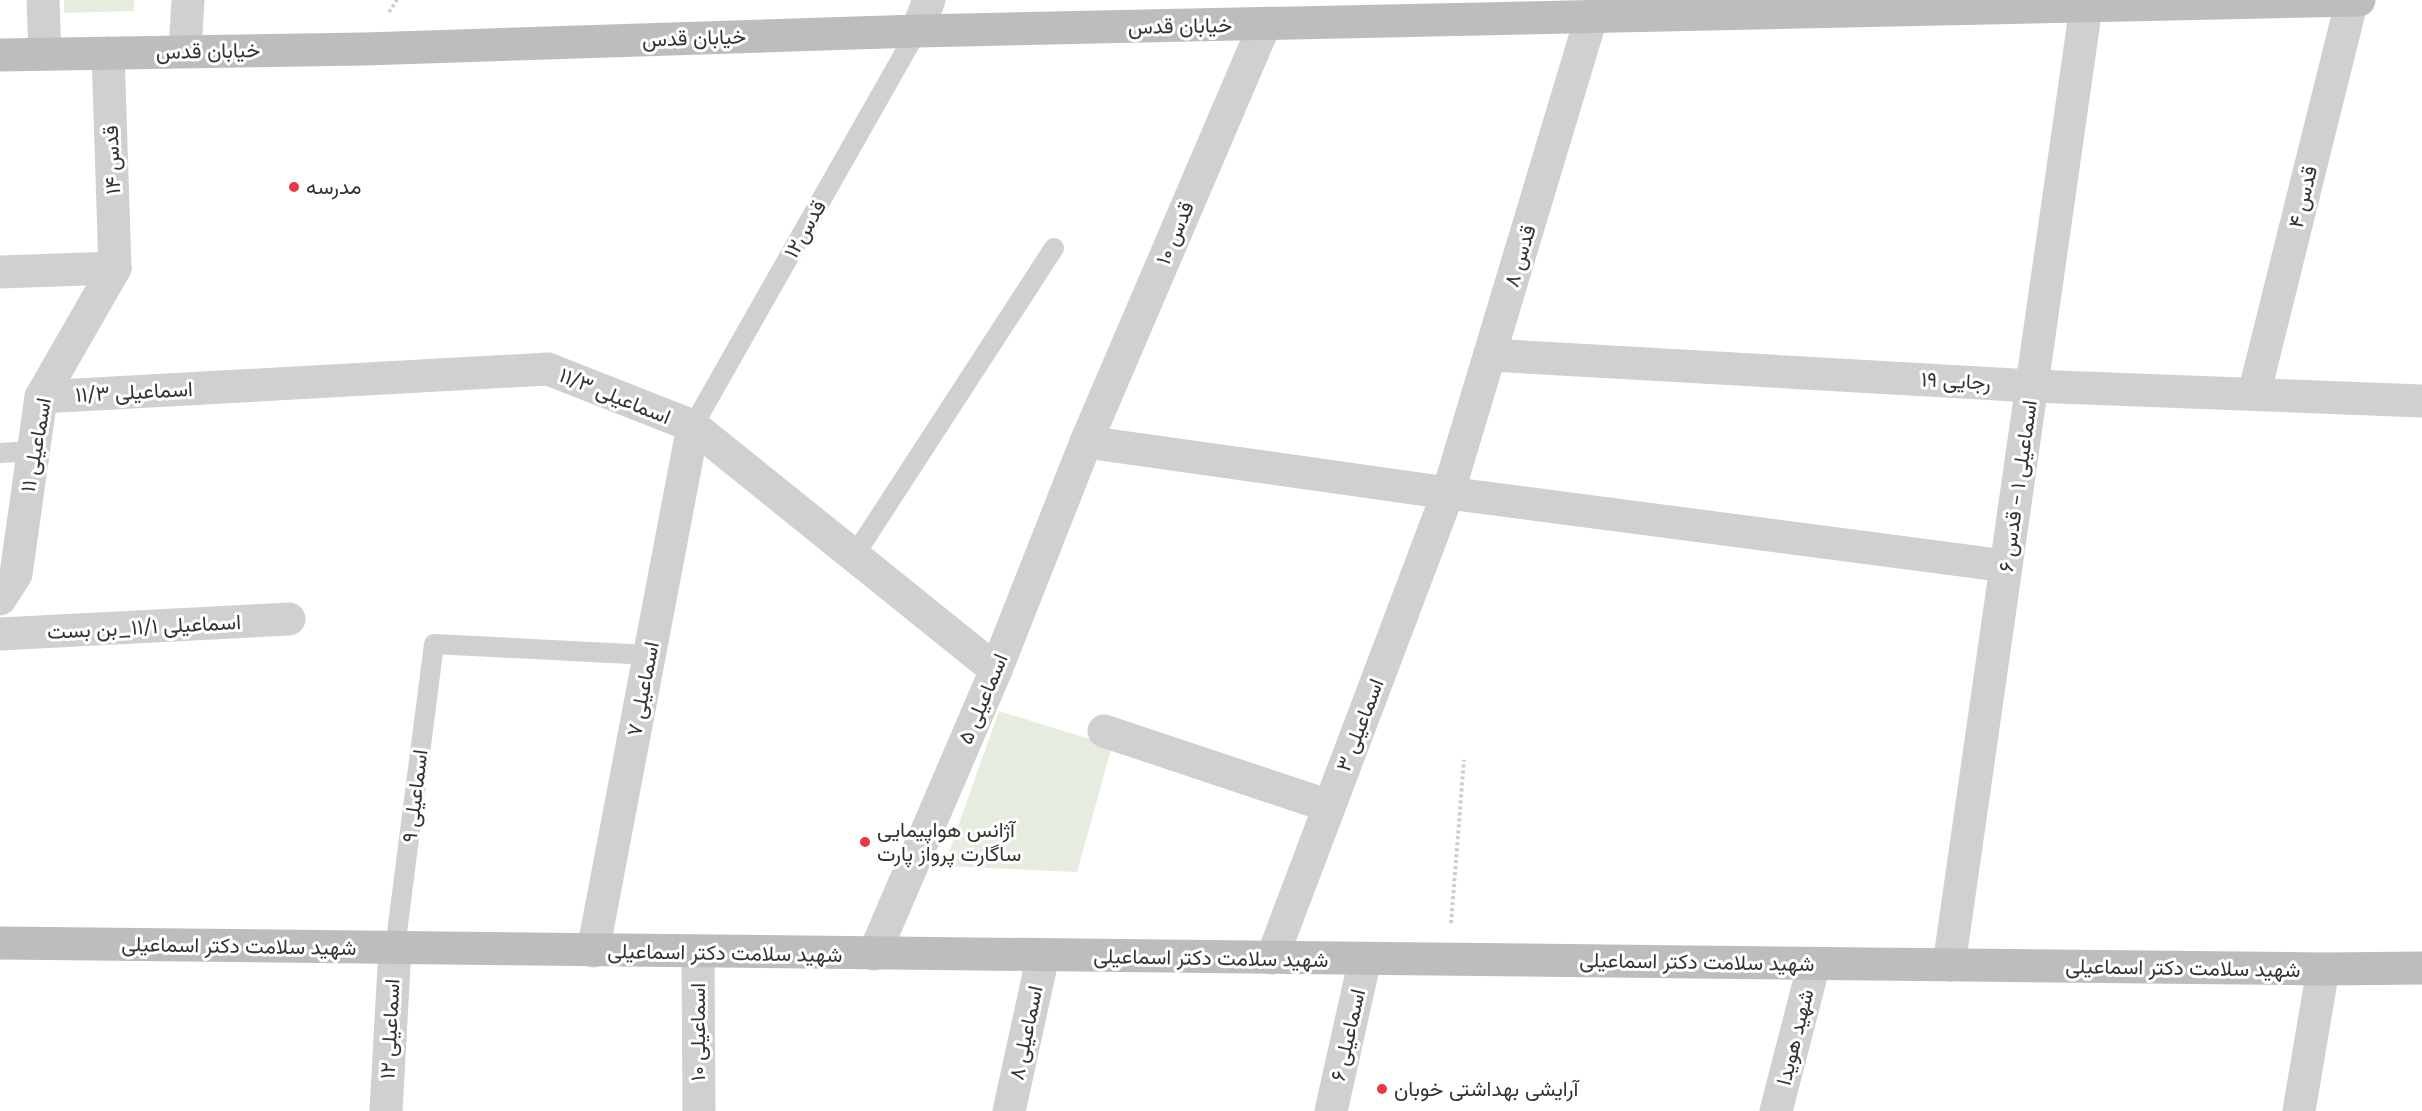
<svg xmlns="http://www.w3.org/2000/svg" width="2422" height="1111" font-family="'DM Sans',Vazirmatn,sans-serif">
	<rect width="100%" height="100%" fill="#fff"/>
	<g fill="#e6ecdf">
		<polygon points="64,0 134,0 134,11 64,13"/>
		<polygon points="999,711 1112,746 1077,872 944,866"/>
	</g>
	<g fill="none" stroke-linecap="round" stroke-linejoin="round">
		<g stroke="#cdcdcd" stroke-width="4" stroke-dasharray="3 3" stroke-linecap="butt">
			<polyline points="389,12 397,0"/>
			<polyline points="1451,923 1464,760"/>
		</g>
		<g stroke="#d0d0d0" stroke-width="20">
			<polyline points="693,426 917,31"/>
			<polyline points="0,453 33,451"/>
			<polyline points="854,556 1054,248"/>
			<polyline points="395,948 434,644 650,655"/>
		</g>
		<g stroke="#d0d0d0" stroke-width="33">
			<polyline points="43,0 45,53"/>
			<polyline points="917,31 929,0"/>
			<polyline points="185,50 188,0"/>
			<polyline points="108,53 115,268"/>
			<polyline points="0,272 115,268"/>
			<polyline points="1490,355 2032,386 2422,401"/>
			<polyline points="2254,394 2352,0"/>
			<polyline points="41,397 548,369 693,426 996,670"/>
			<polyline points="1086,442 1448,493 2006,566"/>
			<polyline points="0,599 16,574 41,397 115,268"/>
			<polyline points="0,634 289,619"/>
			<polyline points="1104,731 1329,806"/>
			<polyline points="593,951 693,426"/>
			<polyline points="698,952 699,1111"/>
			<polyline points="874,954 996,670 1086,442 1265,24"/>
			<polyline points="1272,958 1448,493 1591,18"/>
			<polyline points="1949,965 2086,7"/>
			<polyline points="386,1111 395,948"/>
			<polyline points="1009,1111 1043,956"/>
			<polyline points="1331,1111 1365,959"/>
			<polyline points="1776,1111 1814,964"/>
			<polyline points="2299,1111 2323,969"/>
		</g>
		<g stroke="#bdbdbd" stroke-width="33">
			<polyline points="0,55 365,49 917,31 2359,0"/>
			<polyline points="0,943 2323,969 2422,968"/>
		</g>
	</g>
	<g fill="#e63946" stroke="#fff" stroke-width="2">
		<circle cx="294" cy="187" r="6"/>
		<circle cx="865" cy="842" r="6"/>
		<circle cx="1382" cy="1089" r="6"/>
	</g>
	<g text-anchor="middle" stroke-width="6" stroke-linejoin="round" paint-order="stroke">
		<g font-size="21" fill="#333" stroke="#fff">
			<text transform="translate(1180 26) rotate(-1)" y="7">خیابان قدس</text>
			<text transform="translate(694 38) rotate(-2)" y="7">خیابان قدس</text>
			<text transform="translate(208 51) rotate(-1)" y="7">خیابان قدس</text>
			<text transform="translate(112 160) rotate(-92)" y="7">قدس ۱۴</text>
			<text transform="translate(2303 197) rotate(-76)" y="7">قدس ۴</text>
			<text transform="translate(805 229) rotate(-60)" y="7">قدس۱۲</text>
			<text transform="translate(1175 233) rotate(-67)" y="7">قدس ۱۰</text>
			<text transform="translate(1520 256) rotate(-73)" y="7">قدس ۸</text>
			<text transform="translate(1956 381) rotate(3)" y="7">رجایی ۱۹</text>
			<text transform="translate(134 392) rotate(-3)" y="7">اسماعیلی ۱۱/۳</text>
			<text transform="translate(615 396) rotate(22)" y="7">اسماعیلی ۱۱/۳</text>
			<text transform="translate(36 445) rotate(-80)" y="7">اسماعیلی ۱۱</text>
			<text transform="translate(2018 486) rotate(-82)" y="7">اسماعیلی ۱ - قدس ۶</text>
			<text transform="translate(144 627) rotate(-3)" y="7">اسماعیلی ۱۱/۱_بن بست</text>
			<text transform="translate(643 689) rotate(-79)" y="7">اسماعیلی ۷</text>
			<text transform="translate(983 699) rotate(-67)" y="7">اسماعیلی ۵</text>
			<text transform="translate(1360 725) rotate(-69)" y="7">اسماعیلی ۳</text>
			<text transform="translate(415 796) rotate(-83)" y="7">اسماعیلی ۹</text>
			<text transform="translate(239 946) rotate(1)" y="7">شهید سلامت دکتر اسماعیلی</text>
			<text transform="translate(725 953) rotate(1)" y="7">شهید سلامت دکتر اسماعیلی</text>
			<text transform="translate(1211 958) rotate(1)" y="7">شهید سلامت دکتر اسماعیلی</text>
			<text transform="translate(1697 962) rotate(1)" y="7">شهید سلامت دکتر اسماعیلی</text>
			<text transform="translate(2183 968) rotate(1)" y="7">شهید سلامت دکتر اسماعیلی</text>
			<text transform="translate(390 1029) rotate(-87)" y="7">اسماعیلی ۱۲</text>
			<text transform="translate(698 1032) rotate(-90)" y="7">اسماعیلی ۱۰</text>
			<text transform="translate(1026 1033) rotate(-78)" y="7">اسماعیلی ۸</text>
			<text transform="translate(1348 1035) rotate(-77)" y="7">اسماعیلی ۶</text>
			<text transform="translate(1795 1037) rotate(-76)" y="7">شهید هویدا</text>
		</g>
		<g font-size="21" fill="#333" stroke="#fff" text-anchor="start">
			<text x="306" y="194">مدرسه</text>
			<text x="877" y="837">آژانس هواپیمایی<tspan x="877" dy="24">ساگارت پرواز پارت</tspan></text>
			<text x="1394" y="1096">آرایشی بهداشتی خوبان</text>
		</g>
	</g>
</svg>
